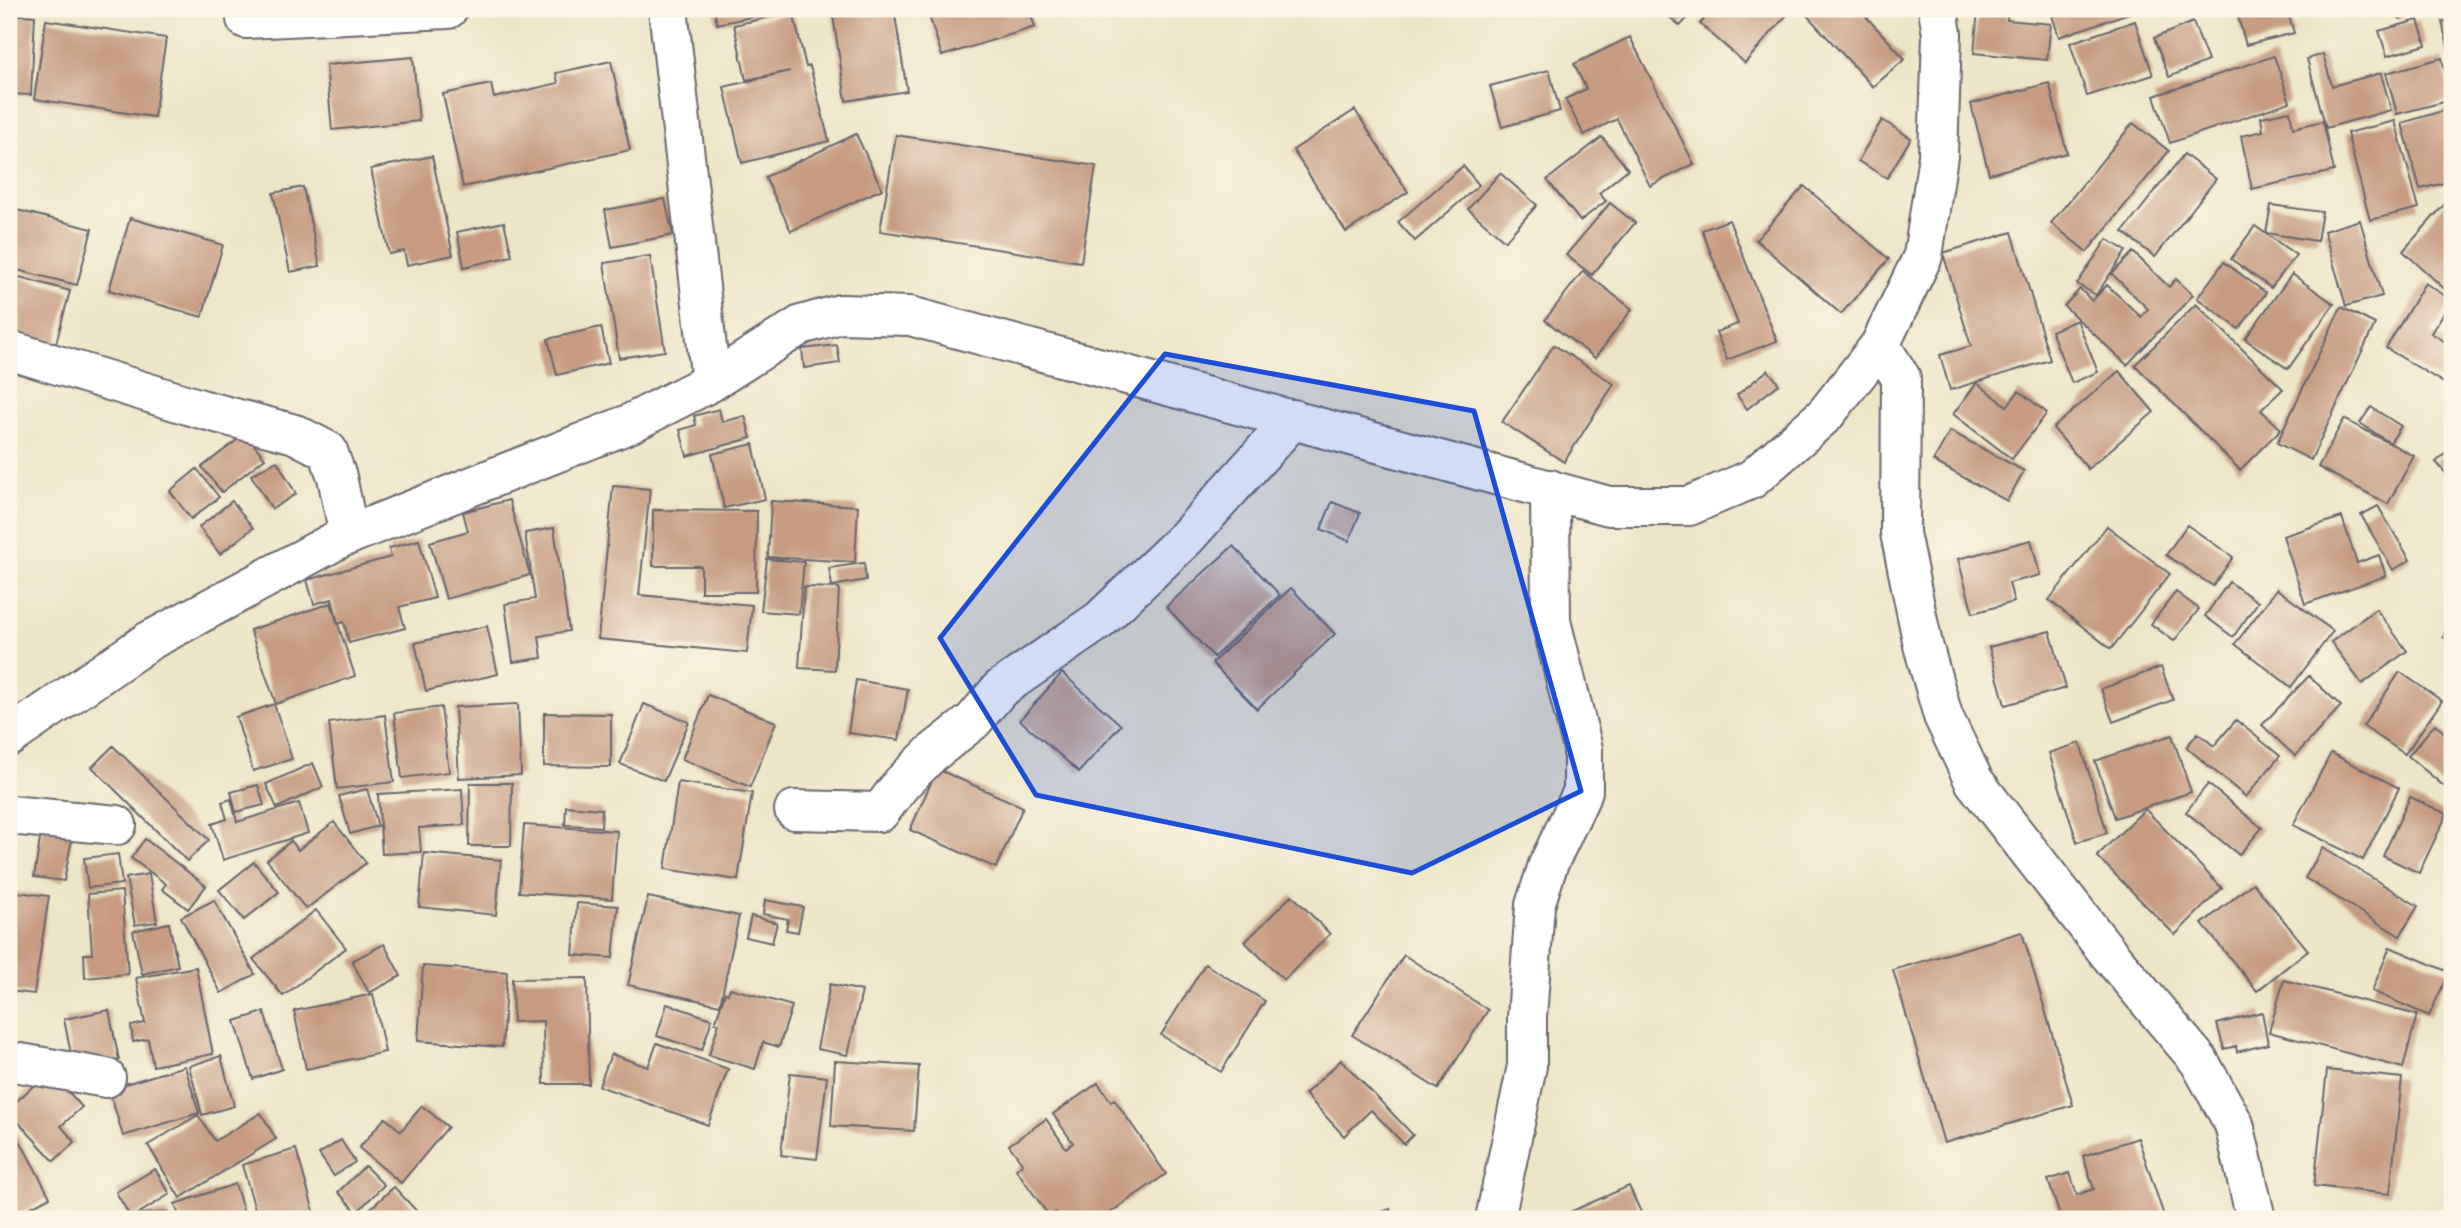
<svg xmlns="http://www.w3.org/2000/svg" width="2461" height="1228" font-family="Alegreya,serif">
	<rect width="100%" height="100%" fill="#fcf5e5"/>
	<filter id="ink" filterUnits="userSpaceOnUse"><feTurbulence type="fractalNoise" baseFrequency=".0143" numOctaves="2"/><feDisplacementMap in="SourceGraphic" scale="14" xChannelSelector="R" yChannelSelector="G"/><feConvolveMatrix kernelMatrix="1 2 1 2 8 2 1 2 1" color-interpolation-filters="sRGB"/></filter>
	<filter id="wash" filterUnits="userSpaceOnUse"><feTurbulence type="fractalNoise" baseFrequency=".00686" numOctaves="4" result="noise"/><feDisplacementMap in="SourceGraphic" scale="28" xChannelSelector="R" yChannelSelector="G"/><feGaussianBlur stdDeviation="1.57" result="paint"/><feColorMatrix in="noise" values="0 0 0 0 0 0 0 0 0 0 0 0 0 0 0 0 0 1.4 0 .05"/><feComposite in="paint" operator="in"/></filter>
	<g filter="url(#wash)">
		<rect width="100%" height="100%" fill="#ece5c6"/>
		<g id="blocks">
			<g fill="#c69b80">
				<polygon points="714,9 785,9 785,10 717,24"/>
				<polygon points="832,9 894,9 907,91 846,101"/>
				<polygon points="927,9 1029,9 1035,27 942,56"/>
				<polygon points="1661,9 1696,9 1680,26"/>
				<polygon points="1713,9 1792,9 1745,63 1700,24"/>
				<polygon points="1805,9 1859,9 1905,59 1873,87 1803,11"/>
				<polygon points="1978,9 2008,9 2007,20 2051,24 2047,60 1974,53"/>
				<polygon points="2050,9 2141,9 2059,37"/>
				<polygon points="2240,9 2287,9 2294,33 2246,45 2236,10"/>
				<polygon points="2383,9 2406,9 2401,19"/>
				<polygon points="793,12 806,67 810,66 829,141 742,163 724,87 790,71 746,80 734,25"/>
				<polygon points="9,14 35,16 31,95 9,94"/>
				<polygon points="46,20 166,38 154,117 34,99"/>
				<polygon points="2418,20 2426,45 2387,56 2379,31"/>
				<polygon points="2452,20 2452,59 2451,59 2442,22"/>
				<polygon points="2135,21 2153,75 2087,96 2070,43"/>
				<polygon points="2193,22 2208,61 2169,77 2154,38"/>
				<polygon points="1630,37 1694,164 1650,186 1617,119 1584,135 1565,99 1586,89 1574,64"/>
				<polygon points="2323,54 2332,86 2381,73 2391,110 2326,128 2307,59"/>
				<polygon points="2274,56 2290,102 2170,143 2154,96"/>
				<polygon points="413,57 419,121 332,130 326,65"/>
				<polygon points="2442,58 2452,100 2397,114 2386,73"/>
				<polygon points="611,61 630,150 463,187 443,94 491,84 494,98 558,83 556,73"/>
				<polygon points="1549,70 1560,111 1502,127 1490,86"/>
				<polygon points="2049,83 2067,153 1989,174 1971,104"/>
				<polygon points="2452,108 2452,181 2420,189 2402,123"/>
				<polygon points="1355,110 1408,192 1346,232 1293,150"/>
				<polygon points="2290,111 2293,128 2323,121 2334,171 2252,189 2241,136 2263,131 2261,117"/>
				<polygon points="1882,120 1911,138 1887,178 1858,161"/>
				<polygon points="2395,121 2419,208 2370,220 2347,133"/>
				<polygon points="2133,123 2169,151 2087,252 2051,223"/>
				<polygon points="856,134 882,189 791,231 765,177"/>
				<polygon points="896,135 1096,166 1081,262 880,231"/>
				<polygon points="1602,137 1628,169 1599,193 1606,201 1580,221 1547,180"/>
				<polygon points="2184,154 2216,179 2155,257 2123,232"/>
				<polygon points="432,156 453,255 407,265 404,251 389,254 371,169"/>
				<polygon points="1463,166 1479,185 1415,241 1398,222"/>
				<polygon points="1500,173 1537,205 1505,241 1468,209"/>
				<polygon points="1804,186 1889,259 1841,314 1756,240"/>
				<polygon points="303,187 320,266 290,272 273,193"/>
				<polygon points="2452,196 2452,291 2450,294 2403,251"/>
				<polygon points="665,199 673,235 612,247 605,210"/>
				<polygon points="1610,203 1635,223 1592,275 1566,255"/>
				<polygon points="2271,205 2322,212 2317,241 2266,233"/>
				<polygon points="13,209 92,229 77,285 9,268 9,227"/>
				<polygon points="130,218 223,245 202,317 109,290"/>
				<polygon points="1729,220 1777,341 1727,360 1716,332 1738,324 1702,230"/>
				<polygon points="2360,220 2382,296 2346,306 2324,231"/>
				<polygon points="504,222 512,256 464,267 457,232"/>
				<polygon points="2255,226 2296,255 2271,288 2231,259"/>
				<polygon points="2012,232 2050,360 1950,390 1940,355 1971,346 1943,253"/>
				<polygon points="2107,239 2126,251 2096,295 2077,284"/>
				<polygon points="2133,252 2169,287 2176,279 2193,295 2127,365 2064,306 2080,289 2092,301 2107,285 2141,317 2148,309 2112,274"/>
				<polygon points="650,256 665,351 619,358 604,263"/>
				<polygon points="2224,262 2266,293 2239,329 2197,298"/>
				<polygon points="1583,271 1632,309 1595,358 1545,320"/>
				<polygon points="9,274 70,291 55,347 9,334"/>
				<polygon points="2292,274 2334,304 2288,369 2245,339"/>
				<polygon points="2425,283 2452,300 2431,333 2452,346 2452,388 2386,348"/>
				<polygon points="2196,304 2283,389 2261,410 2281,429 2240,470 2135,365"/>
				<polygon points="2341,307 2375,324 2311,460 2277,443"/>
				<polygon points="2077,320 2098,372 2072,383 2051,331"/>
				<polygon points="601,327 609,363 557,375 548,339"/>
				<polygon points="837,345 840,363 804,368 802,349"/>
				<polygon points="1554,345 1614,384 1564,462 1502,422"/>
				<polygon points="1768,370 1779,384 1747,409 1737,395"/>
				<polygon points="2119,371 2154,412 2088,469 2053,428"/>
				<polygon points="1977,383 2007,406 2019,391 2047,413 2012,459 1953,414"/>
				<polygon points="2371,407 2401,426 2390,443 2360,423"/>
				<polygon points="719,409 722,422 745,416 751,438 687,456 680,430 696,425 694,416"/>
				<polygon points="2344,419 2414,456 2388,504 2318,467"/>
				<polygon points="1950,431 2024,471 2007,501 1933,461"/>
				<polygon points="245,434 265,458 222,492 202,467"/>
				<polygon points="753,444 765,499 724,508 712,454"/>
				<polygon points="2452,447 2452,480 2436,462"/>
				<polygon points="277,461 296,494 272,509 251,475"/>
				<polygon points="197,469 219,497 191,519 170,491"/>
				<polygon points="613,486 650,489 639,595 752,605 747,653 598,639"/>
				<polygon points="509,500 530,575 446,599 430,542 468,531 463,512"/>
				<polygon points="232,501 253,528 220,554 199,527"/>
				<polygon points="771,501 858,506 855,562 768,557"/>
				<polygon points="1332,502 1360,513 1349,541 1321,529"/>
				<polygon points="2378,506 2410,560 2393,570 2361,515"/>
				<polygon points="653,510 757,511 756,592 701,592 701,566 653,566"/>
				<polygon points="2342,517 2357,563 2379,555 2386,576 2305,604 2283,536"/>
				<polygon points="2187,525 2233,557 2213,586 2166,555"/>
				<polygon points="2107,526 2170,574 2111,649 2049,600"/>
				<polygon points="554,528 569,631 539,636 542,658 513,662 505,604 535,599 525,533"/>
				<polygon points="419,540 435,598 399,607 405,628 349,643 344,622 338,624 332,599 314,604 307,580 391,557 389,548"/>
				<polygon points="2031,540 2040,575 2009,583 2014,602 1973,613 1958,559"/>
				<polygon points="1233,546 1280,595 1214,657 1166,607"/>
				<polygon points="767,559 804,562 799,614 761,611"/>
				<polygon points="864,563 866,580 832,586 829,568"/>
				<polygon points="2229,582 2258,602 2233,637 2205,616"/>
				<polygon points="804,587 839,588 835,670 799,668"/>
				<polygon points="1291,588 1335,634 1257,709 1212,663"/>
				<polygon points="2277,589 2333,631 2291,687 2235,644"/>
				<polygon points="2176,592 2199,609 2174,641 2151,624"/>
				<polygon points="331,603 355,676 276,704 250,630"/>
				<polygon points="2376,609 2407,651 2362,684 2331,642"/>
				<polygon points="2452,614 2452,641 2443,637"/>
				<polygon points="487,626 498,674 426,691 415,643"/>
				<polygon points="2050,631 2066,688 2005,705 1989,647"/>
				<polygon points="2161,667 2173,700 2113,722 2101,689"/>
				<polygon points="2400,672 2442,701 2405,754 2363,726"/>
				<polygon points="1062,673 1121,725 1079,772 1020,720"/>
				<polygon points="2309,676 2341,706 2295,756 2262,725"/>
				<polygon points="856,680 908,689 899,740 848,733"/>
				<polygon points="708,695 776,722 750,787 682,759"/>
				<polygon points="274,704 292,759 253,771 236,717"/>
				<polygon points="518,704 521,775 459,778 455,707"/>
				<polygon points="644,704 689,722 664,781 620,764"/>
				<polygon points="441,707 449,772 402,778 394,713"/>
				<polygon points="544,713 611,714 611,767 544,766"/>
				<polygon points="385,715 394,782 337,789 329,723"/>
				<polygon points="2236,720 2280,756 2246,797 2186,747 2198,733 2214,746"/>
				<polygon points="2435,724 2452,740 2452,779 2445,787 2408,756"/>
				<polygon points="2172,735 2191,792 2115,818 2095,761"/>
				<polygon points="2080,743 2107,833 2077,842 2049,753"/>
				<polygon points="113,746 209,840 187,861 92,767"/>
				<polygon points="2331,753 2399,788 2363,860 2293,825"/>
				<polygon points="313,763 323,787 277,808 266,784"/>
				<polygon points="937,769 1023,807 996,868 910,830"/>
				<polygon points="678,782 752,793 738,880 665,869"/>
				<polygon points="470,783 512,783 511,846 469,846"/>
				<polygon points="2208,784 2262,828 2239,855 2186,812"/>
				<polygon points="258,785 264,805 236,812 231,792"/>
				<polygon points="367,789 378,826 350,834 339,796"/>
				<polygon points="462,789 464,825 419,828 421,852 382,854 378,794"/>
				<polygon points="2410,797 2447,814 2419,873 2383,856"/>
				<polygon points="231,799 237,822 299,803 308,833 223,860 212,824 227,819 222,802"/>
				<polygon points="566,806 602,809 601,827 565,825"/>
				<polygon points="2145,809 2222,888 2175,935 2097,856"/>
				<polygon points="334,822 366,863 306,909 267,860 291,841 298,850"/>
				<polygon points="524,825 617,831 612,899 519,892"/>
				<polygon points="42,827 73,833 64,881 34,877"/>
				<polygon points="145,839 206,886 188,909 162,889 166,884 131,858"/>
				<polygon points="2323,848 2418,906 2400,936 2305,878"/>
				<polygon points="424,853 501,860 496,915 419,907"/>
				<polygon points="118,854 122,884 88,888 84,858"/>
				<polygon points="254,862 279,892 244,920 219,890"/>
				<polygon points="149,874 157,922 135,925 126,878"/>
				<polygon points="2253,883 2308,950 2257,991 2202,924"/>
				<polygon points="9,891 49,896 34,994 9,991"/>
				<polygon points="122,891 128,974 85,978 84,954 92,954 88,894"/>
				<polygon points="1292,895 1330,934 1284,980 1245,942"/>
				<polygon points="648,897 739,916 720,1005 628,985"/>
				<polygon points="214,900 255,974 221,993 181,917"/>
				<polygon points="765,900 803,907 798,932 786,930 788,919 763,914"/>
				<polygon points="577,903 618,906 613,958 573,955"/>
				<polygon points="316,910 346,948 283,996 253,959"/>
				<polygon points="751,916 777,923 772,943 746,937"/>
				<polygon points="169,923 178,966 142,974 133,931"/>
				<polygon points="2022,932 2073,1105 1944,1143 1893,970"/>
				<polygon points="384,944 401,976 369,993 352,961"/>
				<polygon points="2390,947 2449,972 2429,1016 2372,991"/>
				<polygon points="1404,955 1488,1010 1438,1089 1352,1035"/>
				<polygon points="1205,964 1265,1001 1221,1072 1161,1035"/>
				<polygon points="423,966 507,972 502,1047 418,1041"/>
				<polygon points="196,967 213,1054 153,1066 148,1039 133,1042 131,1026 145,1023 136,978"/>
				<polygon points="587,978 589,1084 544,1084 543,1021 513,1022 512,979"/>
				<polygon points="2284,980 2417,1015 2403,1068 2269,1032"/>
				<polygon points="830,984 862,991 848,1055 817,1049"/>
				<polygon points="730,988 792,1006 779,1047 763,1042 755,1069 709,1055 719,1023 715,1023 725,993 728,994"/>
				<polygon points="373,994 385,1052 306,1069 294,1011"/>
				<polygon points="667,1004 712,1019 702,1050 657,1036"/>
				<polygon points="109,1010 119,1060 74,1069 64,1019"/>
				<polygon points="264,1012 282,1069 253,1079 235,1021"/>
				<polygon points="2262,1012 2268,1044 2237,1052 2236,1046 2224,1049 2217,1024"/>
				<polygon points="657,1043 728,1069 708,1125 599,1086 611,1054 648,1067"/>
				<polygon points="221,1056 234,1106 202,1115 189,1066"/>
				<polygon points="1341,1060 1413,1135 1404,1144 1371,1110 1344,1136 1305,1094"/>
				<polygon points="835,1061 919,1066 914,1131 831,1126"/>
				<polygon points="185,1066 199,1113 123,1136 109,1089"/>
				<polygon points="2327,1070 2402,1078 2390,1194 2314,1186"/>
				<polygon points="50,1071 82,1107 61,1126 75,1142 54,1161 9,1112 9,1108"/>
				<polygon points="790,1073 827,1077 817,1159 781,1155"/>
				<polygon points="1098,1083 1111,1102 1114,1099 1166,1174 1101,1219 1061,1219 1056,1212 1049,1216 1016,1169 1023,1164 1009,1145 1046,1119 1066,1148 1073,1143 1053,1114"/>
				<polygon points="422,1106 448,1127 401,1183 359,1148 385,1118 401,1131"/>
				<polygon points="261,1113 276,1139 180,1198 148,1145 198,1115 215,1141"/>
				<polygon points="9,1120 50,1197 9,1219"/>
				<polygon points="2138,1138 2165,1219 2061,1219 2048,1180 2070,1173 2077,1195 2094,1189 2083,1156"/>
				<polygon points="341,1140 355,1162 334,1176 319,1154"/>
				<polygon points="296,1149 316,1219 258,1219 242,1165"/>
				<polygon points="365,1166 384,1185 357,1212 338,1192"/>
				<polygon points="155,1169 170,1194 131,1218 116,1192"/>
				<polygon points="235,1184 246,1219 180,1219 175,1204"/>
				<polygon points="1629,1186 1644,1219 1554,1219"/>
				<polygon points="394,1187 424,1219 359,1219"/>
				<polygon points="1390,1209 1394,1219 1361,1219"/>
				<polygon points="168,1212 169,1219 143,1219 142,1214"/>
			</g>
		</g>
	</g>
	<g filter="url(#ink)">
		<use href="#blocks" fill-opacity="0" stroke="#69666c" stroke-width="2"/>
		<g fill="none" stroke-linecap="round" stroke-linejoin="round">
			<g stroke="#69666c" stroke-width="42">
				<g id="minor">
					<polyline points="668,9 711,382"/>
					<polyline points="246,19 448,9"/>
					<polyline points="1880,345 1901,378 1900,533 1923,645 1943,716 1974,781 2109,954 2199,1061 2234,1124 2256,1219"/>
					<polyline points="9,350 201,409 295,434 328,451 337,477 349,535"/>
					<polyline points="9,737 149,641 341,538 629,424 711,382 801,325 840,314 910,316 1609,506 1689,506 1752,479 1825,415 1880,345 1923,256 1938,156 1942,34 1938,9"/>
					<polyline points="794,810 880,812 902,783 931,754 973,721 1000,689 1100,620 1187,537 1293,419"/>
					<polyline points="9,815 117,825"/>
					<polyline points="9,1061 106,1078"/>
					<polyline points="1495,1219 1527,1066 1527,1018 1535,905 1548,865 1583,791 1583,749 1551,621 1550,489"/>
				</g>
			</g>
			<use href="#minor" stroke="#fff" stroke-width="38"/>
		</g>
	</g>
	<path fill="#1d4ed8" fill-opacity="0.2" stroke="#1d4ed8" stroke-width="5" stroke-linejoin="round" d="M1165 354 1474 411 1581 791 1412 873 1036 795 940 638Z"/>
	<rect width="2461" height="1228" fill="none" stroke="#fcf5e5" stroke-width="35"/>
</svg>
